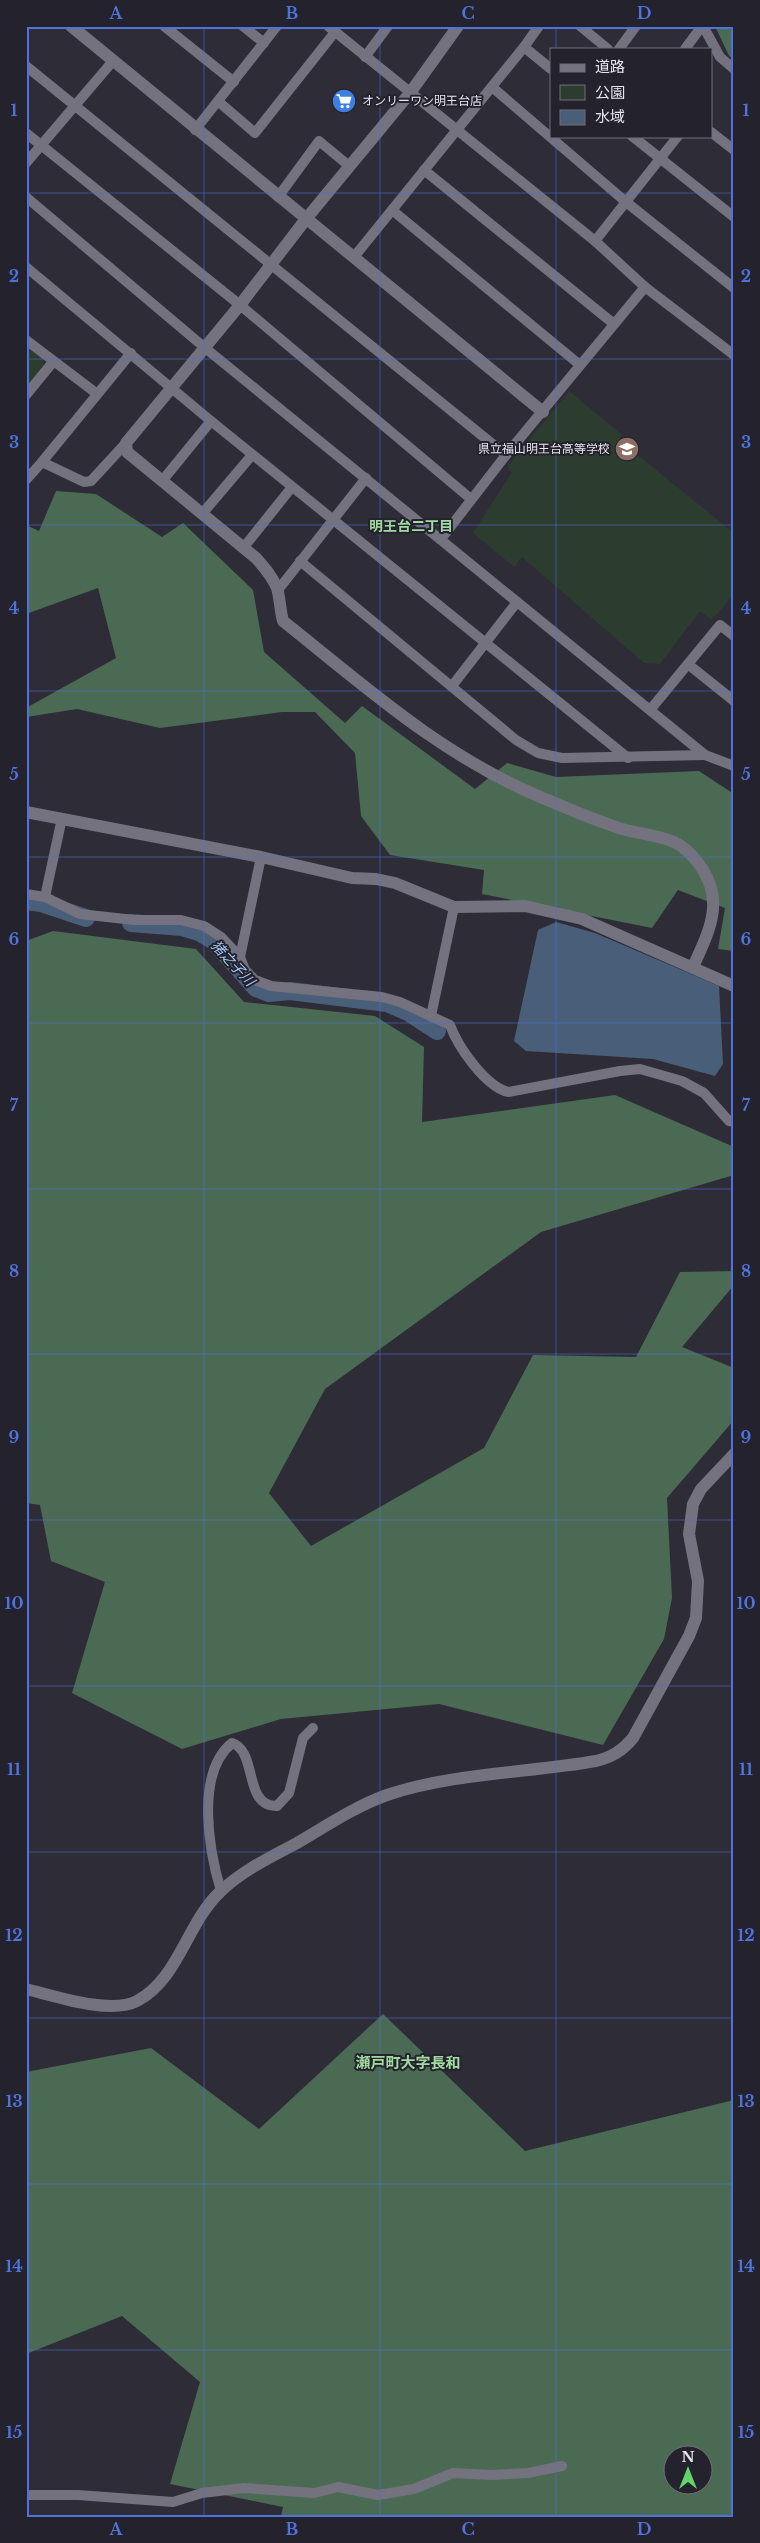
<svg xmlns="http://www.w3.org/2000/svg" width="760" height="2543" font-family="'Libre Baskerville','Noto Sans JP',serif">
	<rect width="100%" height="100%" fill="#2e2c37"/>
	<g fill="#2c3d30">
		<polygon points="26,346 43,359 44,368 26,389"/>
		<polygon points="569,391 622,435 619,440 734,533 734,594 712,620 700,611 660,664 644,663 522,557 514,567 473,533 512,472 507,467"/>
	</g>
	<g fill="#4b6a53" fill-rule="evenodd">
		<polygon points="715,26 734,26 734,59 729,56"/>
		<polygon points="56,491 96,494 162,537 183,523 253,590 264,652 345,723 362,706 475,789 507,763 556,777 699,771 734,794 734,951 718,949 725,908 678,890 652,928 482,894 484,870 390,855 361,816 355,753 315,712 282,712 160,728 77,709 26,717 26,708 116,658 98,588 26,614 26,525 39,531"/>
		<polygon points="53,931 196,949 244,1002 375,1016 424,1047 422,1122 615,1095 734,1147 734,1175 541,1232 325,1389 269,1493 311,1546 484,1448 533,1355 636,1357 680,1272 734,1271 734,1285 682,1347 734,1368 734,1420 667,1498 672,1598 664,1639 603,1745 439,1704 281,1719 182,1749 72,1693 105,1582 51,1561 40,1505 26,1503 26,941"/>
		<path d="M383 2014 525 2151 734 2100V2517H281L283 2507 170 2484 200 2382 122 2316 26 2354V2072L151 2048 259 2129ZM672 2456H702V2486H672Z"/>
	</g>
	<polygon fill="#495f79" points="556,922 595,933 719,986 723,1064 715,1076 653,1059 526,1051 514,1041 538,930"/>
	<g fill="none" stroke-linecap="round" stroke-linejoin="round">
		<g stroke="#495f79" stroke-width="18">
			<polyline points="26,901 41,903 86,918"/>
			<polyline points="131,923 182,927 199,932 214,941 256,988 269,993 290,991 387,1003 408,1012 437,1031"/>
		</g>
		<g stroke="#757280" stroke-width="10">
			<polyline points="164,26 234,82"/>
			<polyline points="243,26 264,43"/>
			<polyline points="328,26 595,241 645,287"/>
			<polyline points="580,26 608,49"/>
			<polyline points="703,26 720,57 734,69"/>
			<polyline points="524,47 551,69"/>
			<polyline points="619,49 636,26"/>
			<polyline points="685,49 702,26"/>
			<polyline points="365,57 388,26"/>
			<polyline points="26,66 506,455"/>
			<polyline points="492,87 626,202 734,288"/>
			<polyline points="219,102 255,133 335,32"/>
			<polyline points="195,130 277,26"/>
			<polyline points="711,132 734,150"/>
			<polyline points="26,133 240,305 471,499"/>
			<polyline points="632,136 734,217"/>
			<polyline points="26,163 113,61"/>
			<polyline points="424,170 614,324"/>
			<polyline points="26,197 204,347 705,755 734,766"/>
			<polyline points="278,197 319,141 348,165"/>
			<polyline points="392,210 580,365"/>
			<polyline points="595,241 678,136"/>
			<polyline points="354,257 524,47 539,26"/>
			<polyline points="26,267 211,421 628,758"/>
			<polyline points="26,340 96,393"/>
			<polyline points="26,395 53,362"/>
			<polyline points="42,462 131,353"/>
			<polyline points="26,480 42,462 84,482 91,481 126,443"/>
			<polyline points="162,481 211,421"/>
			<polyline points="202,514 252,455"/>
			<polyline points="441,539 506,455 645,287 734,355"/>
			<polyline points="244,547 292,487"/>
			<polyline points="300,561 516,740 538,753 562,758 705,755"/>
			<polyline points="278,590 366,478"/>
			<polyline points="689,665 734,701"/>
			<polyline points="452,686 517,602"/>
			<polyline points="650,710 720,625 734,636"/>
			<path d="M26 894 45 897 80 914 134 920H181L204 926 221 937 240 957 245 970 255 980 271 986 382 997 400 1002 450 1025C458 1047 485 1086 508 1092L620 1071 640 1069 682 1081 704 1093 729 1121 734 1122"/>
			<polyline points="45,897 62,818"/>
			<polyline points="240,957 261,857"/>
			<polyline points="431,1016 454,907"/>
			<path d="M221 1891C209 1851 195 1773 232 1743 258 1751 243 1807 277 1806L289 1793 303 1738 313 1728"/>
			<polyline points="26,2495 78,2495 173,2502 202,2493 244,2488 314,2493 338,2487 378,2495 414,2489 453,2473 491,2475 528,2473 562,2466"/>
		</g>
		<g stroke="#757280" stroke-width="12">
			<polyline points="71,26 543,412"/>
			<path d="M458 26 410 93 306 219 240 305 126 443 127 452 256 558C264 567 272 576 277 588 280 598 280 610 283 621 366 687 438 753 538 796 566 808 593 820 622 829 639 834 658 835 674 842 683 846 693 856 699 864 726 901 709 931 693 967"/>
			<polyline points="26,812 261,857 352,878 376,879 395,883 454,907 525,906 582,919 734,986"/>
			<path d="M26 1989C55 1996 110 2015 137 2001 179 1979 187 1922 221 1891 243 1870 271 1857 297 1843 326 1826 356 1806 387 1795 453 1773 527 1773 596 1761 612 1757 622 1751 633 1738L689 1636 696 1618 698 1581 689 1534 693 1504 701 1489 734 1454"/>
		</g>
	</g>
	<path fill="none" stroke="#4f73dd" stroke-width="1" stroke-opacity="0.55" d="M204 26V2517M380 26V2517M556 26V49M556 136V2517M26 193H734M26 359H734M26 525H734M26 691H734M26 857H734M26 1023H734M26 1189H734M26 1354H734M26 1520H734M26 1686H734M26 1852H734M26 2018H734M26 2184H734M26 2350H734"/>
	<defs>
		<g id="supermarket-disc" transform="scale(1.25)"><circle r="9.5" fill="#3f7fe0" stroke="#24222d"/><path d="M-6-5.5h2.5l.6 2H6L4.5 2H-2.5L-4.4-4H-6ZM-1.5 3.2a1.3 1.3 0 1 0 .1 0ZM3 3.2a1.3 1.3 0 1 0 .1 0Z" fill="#fff"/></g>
		<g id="school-disc" transform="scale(1.25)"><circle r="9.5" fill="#8d6e63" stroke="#24222d"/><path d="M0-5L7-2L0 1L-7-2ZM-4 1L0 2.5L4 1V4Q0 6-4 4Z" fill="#fff"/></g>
	</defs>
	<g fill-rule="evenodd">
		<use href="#supermarket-disc" x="344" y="101"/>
		<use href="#school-disc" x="627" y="449"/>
	</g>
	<g text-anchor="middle" stroke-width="4" stroke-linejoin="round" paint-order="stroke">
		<g font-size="12" fill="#e5e3eb" stroke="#24222d" text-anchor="start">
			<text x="362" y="105">オンリーワン明王台店</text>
			<text x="610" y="453" text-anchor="end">県立福山明王台高等学校</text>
		</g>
		<g font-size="14" font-weight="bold" fill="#a0daa0" stroke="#24222d">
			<text x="411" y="531">明王台二丁目</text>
		</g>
		<g font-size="14" font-style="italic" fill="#9fc7f7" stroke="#24222d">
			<text transform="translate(233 963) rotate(47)" y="5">猪之子川</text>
		</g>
		<g font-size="15" font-weight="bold" fill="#a0daa0" stroke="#24222d">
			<text x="408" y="2068">瀬戸町大字長和</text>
		</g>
	</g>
	<rect width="760" height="2543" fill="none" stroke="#24222d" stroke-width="55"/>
	<rect x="550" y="48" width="162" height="90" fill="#24222d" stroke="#716f79"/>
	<rect x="560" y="64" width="25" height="8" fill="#757280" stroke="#716f79"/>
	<text x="595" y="72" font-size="15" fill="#e5e3eb">道路</text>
	<rect x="560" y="85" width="25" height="15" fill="#2c3d30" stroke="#716f79"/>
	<text x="595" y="98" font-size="15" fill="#e5e3eb">公園</text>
	<rect x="560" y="110" width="25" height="15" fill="#495f79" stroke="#716f79"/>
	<text x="595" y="122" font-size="15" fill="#e5e3eb">水域</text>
	<g transform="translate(688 2470)"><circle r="24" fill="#24222d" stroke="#716f79"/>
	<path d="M0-4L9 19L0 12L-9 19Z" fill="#63d469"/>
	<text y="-8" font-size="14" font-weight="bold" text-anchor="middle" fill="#e5e3eb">N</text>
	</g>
	<rect x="28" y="28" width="704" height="2488" fill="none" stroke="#4f73dd" stroke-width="2"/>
	<g font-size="16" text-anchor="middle" font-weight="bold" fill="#4f73dd">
		<text x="116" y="19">A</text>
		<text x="292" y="19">B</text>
		<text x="468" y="19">C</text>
		<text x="644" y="19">D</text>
		<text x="14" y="116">1</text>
		<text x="746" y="116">1</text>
		<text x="14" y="282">2</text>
		<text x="746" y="282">2</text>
		<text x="14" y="448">3</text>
		<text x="746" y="448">3</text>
		<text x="14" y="614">4</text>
		<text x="746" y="614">4</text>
		<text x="14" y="780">5</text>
		<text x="746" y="780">5</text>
		<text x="14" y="945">6</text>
		<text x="746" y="945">6</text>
		<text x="14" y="1111">7</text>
		<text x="746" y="1111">7</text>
		<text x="14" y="1277">8</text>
		<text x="746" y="1277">8</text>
		<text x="14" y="1443">9</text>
		<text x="746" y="1443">9</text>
		<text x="14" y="1609">10</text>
		<text x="746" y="1609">10</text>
		<text x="14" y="1775">11</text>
		<text x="746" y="1775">11</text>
		<text x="14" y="1941">12</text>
		<text x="746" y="1941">12</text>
		<text x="14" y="2107">13</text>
		<text x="746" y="2107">13</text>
		<text x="14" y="2272">14</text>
		<text x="746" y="2272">14</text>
		<text x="14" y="2438">15</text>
		<text x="746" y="2438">15</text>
		<text x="116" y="2535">A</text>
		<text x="292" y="2535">B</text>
		<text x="468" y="2535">C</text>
		<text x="644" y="2535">D</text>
	</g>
</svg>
